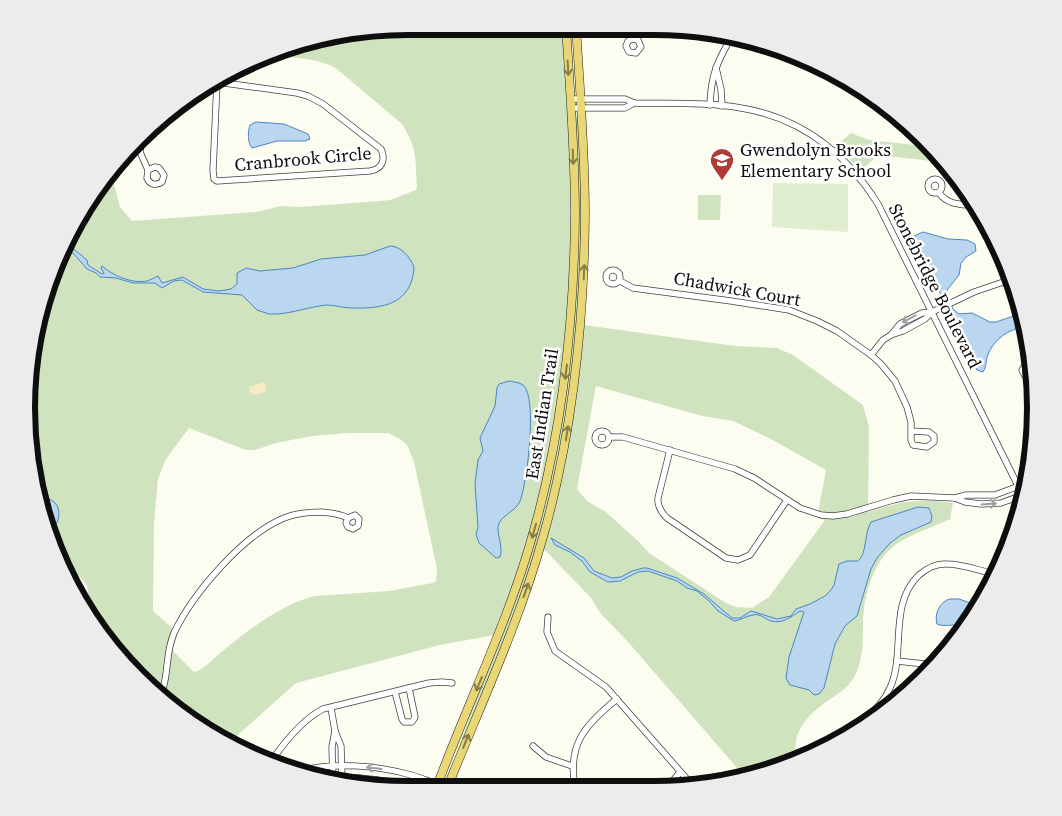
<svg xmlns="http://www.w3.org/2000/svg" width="1062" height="816" font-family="'Source Serif 4',serif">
	<rect width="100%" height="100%" fill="#fdfcf1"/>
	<g fill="#cfe4be" fill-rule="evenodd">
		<path d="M408 26 513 27C529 33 545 32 563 31 570 155 578 282 558 405 546 484 524 561 495 635L440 645 296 683 229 743 196 726 138 678 91 620 87 585 60 557 46 530 26 408 39 309 77 217 111 173 120 207 132 221 256 212 281 206 299 207 380 201 390 200 416 190 417 187C415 158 418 150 402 124L337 69C317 57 293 58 270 56L309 39ZM189 428 246 450H255L276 443 312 436 348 433H388L400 439 407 445 414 462 437 569 436 581 433 583 389 591 315 596C282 604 251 628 225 649 215 656 206 669 194 672L172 650 178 633 153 611 154 523 158 479 166 459Z"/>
		<path d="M577 116 579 118C586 271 577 412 533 560 511 634 477 706 448 778L475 700 521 584 543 511 558 447 572 342 575 118Z"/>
		<polygon points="851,133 869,140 924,146 940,162 879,155 861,170 836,146"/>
		<polygon points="698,195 721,195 720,220 698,220"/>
		<path d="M584 325 735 346 777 348 793 355 863 405 869 427 868 512C899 502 920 497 953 503L950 519C933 527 914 533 898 543 873 559 863 597 863 625 863 642 863 662 854 677 848 688 839 693 829 700 816 708 798 725 796 741 795 747 796 754 796 760L777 769 755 775 738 769 629 643 601 614 591 598 543 548C564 475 577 402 584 325ZM596 386 702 416 733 421 769 438 826 470 817 518 825 520 769 597 752 608 736 607 726 603 649 553 639 542 606 512 587 501 577 489Z"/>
	</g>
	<polygon fill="#f4edc3" points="263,382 266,384 265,392 255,395 249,392 249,387"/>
	<polygon fill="#e0edcf" points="773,183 848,184 848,232 772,227"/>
	<g fill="#bbd7ef" stroke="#4b86be">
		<path d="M256 122 284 124 308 134 310 139 305 141H277L252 148C247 142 248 131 250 125Z"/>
		<path d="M923 232 948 239 967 240 975 244 976 251 966 257 961 263 959 275 947 290V295L953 309 959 314 972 313 990 322H996L1022 313 1026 326C1009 329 993 339 987 357 986 362 986 368 983 372L977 370 974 365 954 326 951 310 933 282 915 245 914 236Z"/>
		<path d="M390 246C401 246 410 257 414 267 412 304 383 309 352 308 343 308 335 305 326 305 309 307 293 313 277 314H269L257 310 242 295 203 292 182 280 174 281 162 288 155 283H133L116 278 100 277 96 273 87 269 73 253H64L61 256 65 247 75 250 87 260 88 265 102 274 104 273 101 268 102 266C112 275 132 284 147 281 150 280 154 278 158 276L162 283 183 277 203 289 219 291 231 289 237 284V273L246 268 260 271 293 268 321 259 365 255Z"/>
		<path d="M509 381C513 382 519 382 523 385 538 397 527 484 520 501 516 511 504 514 499 523 495 532 504 546 500 557L496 558 479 543 476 534 478 527 475 484 478 460 483 451 480 438 495 406 497 388 499 384Z"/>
		<path d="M41 497C44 498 50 499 53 501 64 510 58 527 48 534Z"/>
		<path d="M918 507 929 508 932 516 931 522 901 535 890 543 877 558 871 569 857 616 845 626 835 644 824 688 819 694 814 695 809 690 790 685 786 678 789 657 804 612 800 611C791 617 783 624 771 621 765 619 760 613 753 615 746 616 741 620 734 621L718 611 709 601 697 591 687 588 677 581 648 571 638 572 620 581 608 582 590 572 582 561 570 552 555 545 551 538 584 558 594 571 612 578 621 577 632 571 643 568H647L677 578 704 594 732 618H740L751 611 777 619 791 616 796 609 810 604 825 596 831 590 834 585 839 564 847 561H858C867 554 864 534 871 522Z"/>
		<path d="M950 599H959L979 606 966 627C957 622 946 628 937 624 934 614 940 601 950 599Z"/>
	</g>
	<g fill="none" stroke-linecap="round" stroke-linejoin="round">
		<g stroke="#414141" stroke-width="7">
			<g id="minor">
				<polyline points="633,39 638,40 641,47 636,53 629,52 626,46 628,41 633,39 635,27"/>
				<polyline points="716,68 721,89 722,106"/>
				<path d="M217 82 297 93 308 96 323 104 381 149C386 160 382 169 370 171L217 181 214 179 213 171Z"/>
				<path d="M570 99H625L634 103C669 104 706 102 741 108 801 118 846 153 878 204L1024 498"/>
				<path d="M710 105C711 75 717 62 732 36"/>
				<polyline points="571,108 625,108 634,103"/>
				<path d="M142 135 140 152 148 170 147 178C150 185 156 186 162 182L164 175 159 168 155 167 148 170"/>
				<circle cx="935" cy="186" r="7"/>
				<path d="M939 193C949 206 962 204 977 206"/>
				<circle cx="613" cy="277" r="7"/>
				<polyline points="620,281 633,288 731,301 789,310 817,321 837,331 871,355 881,364 895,381 907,407 911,422 911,440 913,445 927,447 934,442 934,436 929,432 911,431"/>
				<polyline points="891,335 903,331 925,319 932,312 974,292 1012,279"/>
				<polyline points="871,355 883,340 891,335 900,324 922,313 932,312"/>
				<polyline points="1031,363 1026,364 1022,370 1025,376 1033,377"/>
				<circle cx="602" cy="438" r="7"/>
				<polyline points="609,437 623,437 735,469 754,478 800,508 821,515 833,516 847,514 893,500 911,496 955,498 965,502 981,504 1001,503 1023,495"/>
				<path d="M670 450 658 498C657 506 661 512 667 518L726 558 738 560 750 555 787 500"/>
				<polyline points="955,498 966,495 995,495 1019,486"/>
				<polyline points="548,617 547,632 555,651 606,687 694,787"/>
				<polyline points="897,661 934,665"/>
				<polyline points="395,692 402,719 404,722 412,722 415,717 409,688"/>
				<path d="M161 696C163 689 165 682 166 674 168 659 168 647 174 633 193 593 243 535 284 518 296 513 309 512 322 512 331 513 339 513 348 518L355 515 359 519 358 526 353 529 348 527 346 523 348 518"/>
				<polyline points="331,708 335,731 341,746 342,782"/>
				<path d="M843 737C847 728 855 725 863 720 875 711 884 702 890 688 906 653 888 604 919 575 927 568 936 563 947 564 963 564 980 571 996 574"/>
				<polyline points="533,746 546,757 572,766"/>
				<path d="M275 756C287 739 304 719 323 709L429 683 442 682 452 683"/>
				<path d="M299 771C334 762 376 765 411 775 422 778 433 783 444 786"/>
				<path d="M328 778C355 776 382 779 408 786"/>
				<polyline points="333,780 332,747 335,731"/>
				<path d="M575 786C567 744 586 724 617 699"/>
				<polyline points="668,787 680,772"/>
			</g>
		</g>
		<g stroke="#1f1f1f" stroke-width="9">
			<g id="major">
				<path d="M437 786C469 700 510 618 534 530 563 427 574 321 575 215 575 152 570 89 566 27"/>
				<path d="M448 786C481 704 519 623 543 537 573 432 584 324 585 215 585 152 580 89 576 27"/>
			</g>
		</g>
		<use href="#minor" stroke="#fff" stroke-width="5.5"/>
		<use href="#major" stroke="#e9d776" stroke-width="8"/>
	</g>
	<defs><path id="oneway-shaft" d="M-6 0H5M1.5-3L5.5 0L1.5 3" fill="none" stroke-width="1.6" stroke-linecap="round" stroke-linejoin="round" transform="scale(1.25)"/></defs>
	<g stroke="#867d47">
		<use href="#oneway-shaft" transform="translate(568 68) rotate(87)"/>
		<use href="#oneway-shaft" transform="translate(573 157) rotate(88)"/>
		<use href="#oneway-shaft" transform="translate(584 272) rotate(-88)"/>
		<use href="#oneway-shaft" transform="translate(566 372) rotate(97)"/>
		<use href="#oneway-shaft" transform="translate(567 433) rotate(-81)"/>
		<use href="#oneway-shaft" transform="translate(534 531) rotate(106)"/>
		<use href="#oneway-shaft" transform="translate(526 590) rotate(-71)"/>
		<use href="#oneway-shaft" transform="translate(479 684) rotate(113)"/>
		<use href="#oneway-shaft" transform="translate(466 741) rotate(-68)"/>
	</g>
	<g stroke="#9f9f9f">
		<use href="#oneway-shaft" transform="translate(909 319) rotate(152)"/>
		<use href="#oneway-shaft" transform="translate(989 504) rotate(-4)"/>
		<use href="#oneway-shaft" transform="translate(374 768) rotate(-173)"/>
	</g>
	<defs>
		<g id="school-pin" transform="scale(1.25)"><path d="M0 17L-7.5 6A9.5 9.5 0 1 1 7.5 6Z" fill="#af3a36" stroke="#fff"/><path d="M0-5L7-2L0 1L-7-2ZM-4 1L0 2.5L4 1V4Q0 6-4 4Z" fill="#fff"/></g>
	</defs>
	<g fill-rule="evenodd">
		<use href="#school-pin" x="722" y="160"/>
	</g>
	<g text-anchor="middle" stroke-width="5" stroke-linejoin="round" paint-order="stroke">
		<g font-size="18" fill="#0e0e0e" stroke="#fff" text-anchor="start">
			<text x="740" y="156">Gwendolyn Brooks<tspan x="740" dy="21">Elementary School</tspan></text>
		</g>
		<g font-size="18" fill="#0e0e0e" stroke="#fff">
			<text transform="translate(303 159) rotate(-5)" y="6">Cranbrook Circle</text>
			<text transform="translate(935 286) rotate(63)" y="6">Stonebridge Boulevard</text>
			<text transform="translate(737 289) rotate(10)" y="6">Chadwick Court</text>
			<text transform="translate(542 414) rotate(-81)" y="6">East Indian Trail</text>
		</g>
	</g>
	<path d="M0 0H1062V816H0ZM408 35H654A373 373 0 0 1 1027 408V408A373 373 0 0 1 654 781H408A373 373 0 0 1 35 408V408A373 373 0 0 1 408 35Z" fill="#ececec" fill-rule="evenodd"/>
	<path fill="none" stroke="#0e0e0e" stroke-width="6" d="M408 35H654A373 373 0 0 1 1027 408V408A373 373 0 0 1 654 781H408A373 373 0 0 1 35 408V408A373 373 0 0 1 408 35Z"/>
</svg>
